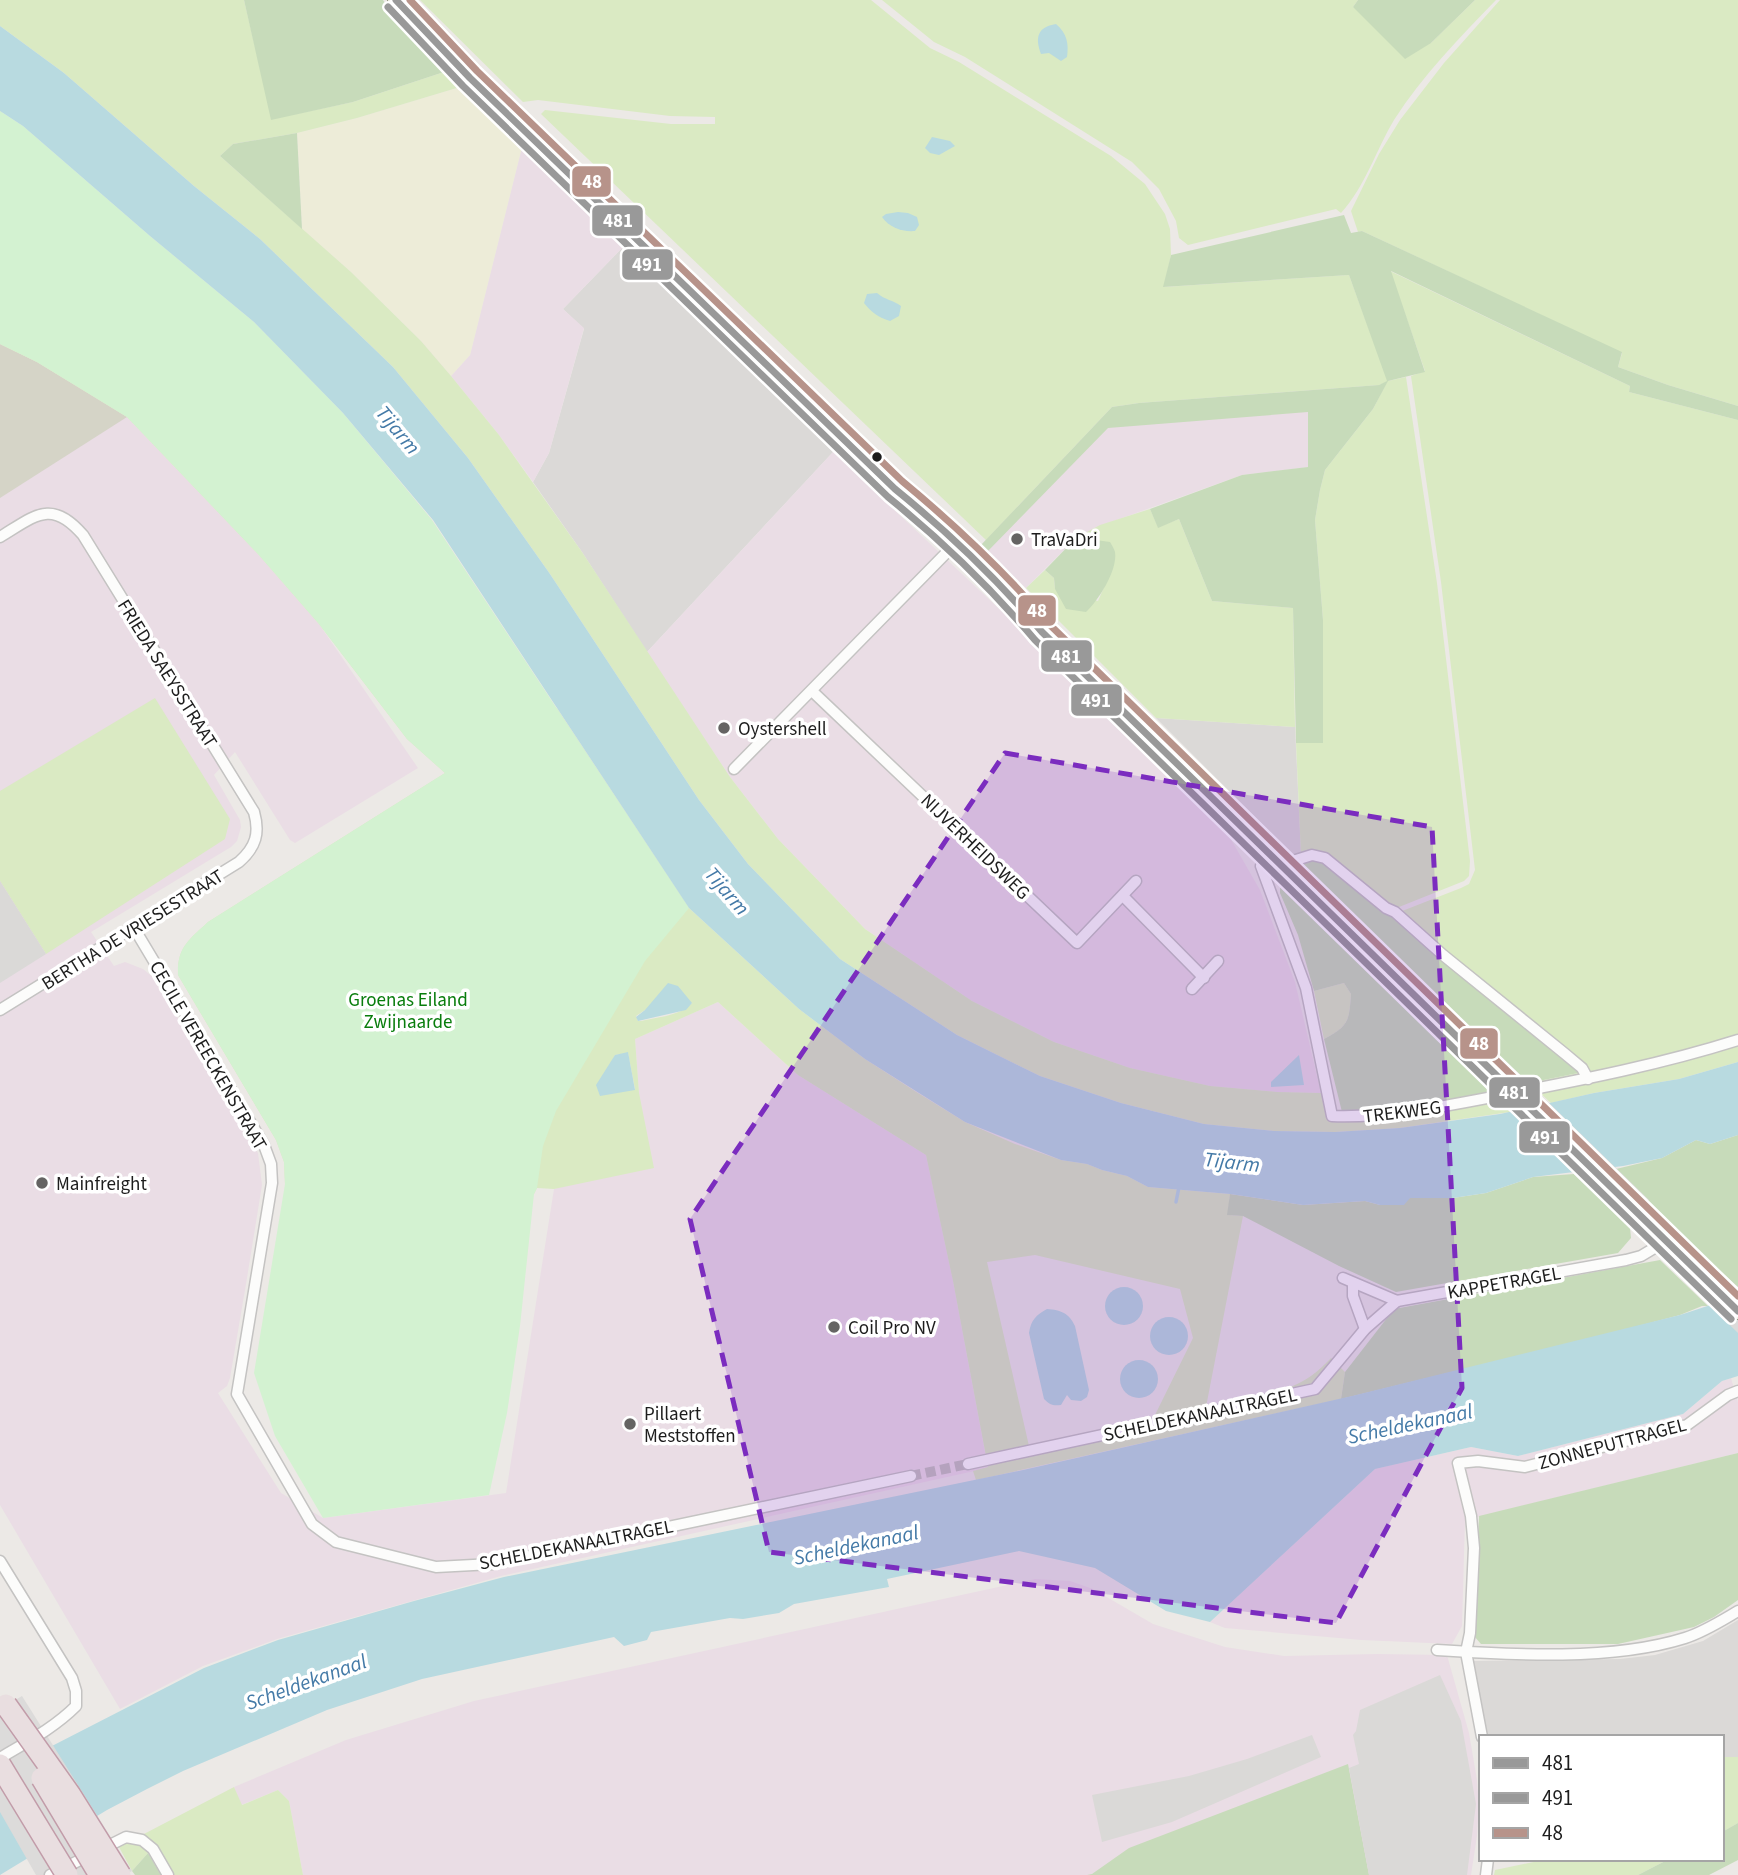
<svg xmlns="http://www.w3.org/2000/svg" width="1738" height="1875" font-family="'Source Sans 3',sans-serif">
	<rect width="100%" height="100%" fill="#ece9e6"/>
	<g fill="#dbd9d7">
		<polygon points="624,246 833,452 647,652 582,552 533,482 549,453 584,329 563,309"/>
		<polygon points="1156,718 1295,727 1301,855 1293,855"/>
		<polygon points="1738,1620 1738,1757 1722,1757 1722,1737 1483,1737 1471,1661 1620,1659 1655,1655 1703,1641"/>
	</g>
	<g fill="#eadde5">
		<polygon points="522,147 624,246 563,309 584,328 549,453 533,482 499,435 451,376 470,355"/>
		<polygon points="0,344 79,387 127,417 258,554 319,624 418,768 295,843 290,840 235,752 214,775 240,820 241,827 237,841 231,847 91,932 114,966 125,962 143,969 154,978 258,1153 262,1185 246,1284 230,1378 227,1386 218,1393 281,1493 323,1518 506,1493 554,1189 572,1184 639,1093 635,1039 718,1002 798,1075 926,1155 953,1281 988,1468 501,1576 277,1639 203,1666 120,1709 0,1505"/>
		<polygon points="1328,389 1309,412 1309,467 1242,475 1100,526 1076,538 1026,588 981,545 1112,407"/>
		<polygon points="833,452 1033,641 1225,829 1260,890 1295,982 1321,1093 1277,1092 1210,1086 1130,1068 1054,1042 972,1001 865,929 778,839 730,777 647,652"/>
		<polygon points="1731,1378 1738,1402 1738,1453 1465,1520 1462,1626 1452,1644 1362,1640 1225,1628 1210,1622 1375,1469 1471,1447 1518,1456 1683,1414 1722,1381"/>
		<polygon points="1035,1579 1070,1581 1093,1589 1153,1624 1225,1647 1284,1656 1377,1654 1447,1655 1469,1733 1477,1780 1479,1806 1477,1836 1471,1875 303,1875 289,1801 278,1790 241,1805 234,1787 346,1740 474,1701"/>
	</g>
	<polygon fill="#d5d4c7" points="0,344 37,362 127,417 0,498"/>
	<polygon fill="#edecd8" points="460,87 522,147 470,355 451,376 421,341 351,272 302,229 297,133 357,118"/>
	<g fill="#daeac3" fill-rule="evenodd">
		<polygon points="0,0 244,0 272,119 353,102 444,72 460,87 357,118 297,133 233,144 220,156 351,272 421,341 451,376 499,435 582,552 730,777 778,839 865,929 972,1001 1054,1042 1130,1068 1210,1086 1277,1092 1321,1093 1334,1113 1492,1095 1510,1112 1400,1128 1335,1132 1274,1131 1204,1124 1121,1103 1040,1076 957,1035 840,959 748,864 699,800 550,574 468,458 393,367 260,239 194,186 64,73 0,26"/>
		<polygon points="420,0 871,0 930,48 959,62 1111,156 1145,184 1165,214 1170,229 1171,255 1164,287 1349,275 1388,381 1406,377 1437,583 1470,861 1469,876 1464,881 1399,907 1392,906 1301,855 1296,743 1323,743 1323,620 1315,520 1320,490 1325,470 1373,409 1387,382 1379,385 1139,403 1112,407 986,540 541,114 545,110 671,124 715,124 715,117 670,116 538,100 523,102"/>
		<path d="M882 0H1358L1353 7 1431 43 1475 0H1496C1460 37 1422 76 1394 120 1376 150 1365 187 1341 213L1336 209 1188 245 1179 238 1176 221 1159 189 1132 162 965 57 934 42Z"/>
		<polygon points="1500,0 1738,0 1738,406 1668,385 1618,367 1622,353 1362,231 1358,232 1351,211 1379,154 1400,120 1444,63"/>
		<path d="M0 111 558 710 689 908 799 1009 865 1059 918 1093 965 1122 1015 1144 1061 1160 1087 1164 1102 1170 1127 1176 1148 1187 1230 1194 1228 1215 1243 1216 1206 1407C1240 1399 1282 1396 1311 1376 1318 1371 1325 1364 1331 1358L1345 1372 1341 1399 976 1480 973 1471 988 1467 953 1281 926 1155 798 1075 718 1002 635 1039 639 1093 654 1168 554 1189 537 1188 534 1194 285 1184 284 1162 276 1140 178 975C177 947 189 940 208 922L445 773 407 739 319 624 258 554 127 417 37 362 0 344ZM692 1003C680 1016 658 1017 641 1021H638L636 1016 645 1010ZM628 1053 635 1089 600 1095 615 1055ZM1035 1255 1180 1289 1193 1338 1153 1419 1029 1446 987 1262Z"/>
		<polygon points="1390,271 1630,386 1629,392 1738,420 1738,1062 1679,1079 1594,1093 1551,1103 1529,1083 1578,1073 1397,913 1461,888 1469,884 1475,870 1441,582 1411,376 1425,371"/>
		<polygon points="1150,509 1158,527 1179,519 1212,601 1293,608 1295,727 1156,718 1026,588 1045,570 1054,578 1055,589 1098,601 1112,569 1115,553 1096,540 1083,545 1076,538 1100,525"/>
		<polygon points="155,698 230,819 225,839 46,954 0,881 0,791"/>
		<path d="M1344 983 1351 994C1349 1021 1349 1026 1324 1039L1314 991Z"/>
		<polygon points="1722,1757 1738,1757 1738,1823 1722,1832"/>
		<polygon points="234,1787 242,1805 278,1790 289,1801 303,1875 161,1875 148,1853 132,1871 119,1847"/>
		<polygon points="1548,1859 1669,1859 1638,1875 1494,1875 1495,1870"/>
	</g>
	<g fill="#c7dbba">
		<polygon points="244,0 383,0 393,14 444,72 353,102 271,120"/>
		<polygon points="1358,0 1475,0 1431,43 1405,59 1353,7"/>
		<polygon points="297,133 302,229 220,156 233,144"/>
		<polygon points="1344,215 1351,233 1362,231 1622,352 1618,367 1668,385 1738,406 1738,420 1629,392 1630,386 1391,271 1425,372 1388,381 1373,409 1325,470 1320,490 1315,520 1323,620 1323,743 1296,743 1293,608 1212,601 1179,519 1158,528 1150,509 1242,475 1308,467 1308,412 1108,428 987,552 981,545 1112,407 1139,403 1379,385 1387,381 1349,275 1163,287 1171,255"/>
		<path d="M1076 538 1083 545 1096 540 1110 542C1112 545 1114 549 1115 552 1118 570 1098 601 1086 612L1066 609 1055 589 1054 578 1045 570Z"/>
		<polygon points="1315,858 1336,871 1577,1067 1578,1073 1529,1083 1299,868 1304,862"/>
		<path d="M1287 885 1483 1080 1480 1081 1492 1095 1398 1109 1342 1112 1324 1039C1349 1026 1349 1021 1351 994L1344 983 1314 991 1298 935 1280 893V888Z"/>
		<polygon points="1738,1135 1738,1287 1717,1268 1714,1270 1694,1246 1616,1169 1662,1158 1696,1140 1710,1144"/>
		<polygon points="1574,1174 1630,1228 1631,1238 1618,1253 1396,1292 1339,1266 1243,1216 1227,1215 1230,1194 1303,1205 1365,1201 1380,1205 1410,1198 1453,1198 1486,1193 1533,1177"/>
		<polygon points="1660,1260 1708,1306 1702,1306 1680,1315 1612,1333 1341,1399 1345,1372 1394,1309"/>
		<polygon points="1738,1453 1738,1600 1714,1617 1694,1627 1618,1644 1481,1644 1474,1636 1479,1516"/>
		<polygon points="1348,1764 1369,1875 1087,1875 1092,1874 1129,1848"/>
		<polygon points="1738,1823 1738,1860 1709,1875 1638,1875 1669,1859 1722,1859 1722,1832"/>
		<polygon points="148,1853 161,1875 135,1875 132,1871"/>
	</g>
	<path fill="#d3f2d1" d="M0 111 23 126 150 236 254 322 343 413 432 520 689 908 645 961 556 1111 543 1146 537 1188 534 1194 520 1326 507 1413 489 1495 323 1518 275 1436 254 1373 285 1184 284 1162 276 1140 178 975C177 947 189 940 208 922L445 773 407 739 319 624 258 554 127 417 37 362 0 344Z"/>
	<g fill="#dad9d7">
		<polygon points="0,881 46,954 0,983"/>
		<polygon points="1440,1675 1461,1721 1476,1804 1467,1875 1369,1875 1349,1768 1359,1764 1353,1735 1356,1731 1360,1710"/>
		<polygon points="1312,1735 1321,1757 1172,1822 1102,1842 1092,1795 1189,1776 1247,1759"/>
	</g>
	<g fill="#b8dae0">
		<path d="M1056 24C1067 33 1069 44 1067 57L1061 61 1049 53 1041 54C1035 38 1037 27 1056 24Z"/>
		<polygon points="0,26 64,73 194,186 260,239 393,367 468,458 550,574 699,800 748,864 840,959 957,1035 1040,1076 1121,1103 1204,1124 1274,1131 1335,1132 1400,1128 1500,1114 1594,1093 1679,1079 1738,1062 1738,1135 1710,1144 1696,1140 1662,1158 1623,1166 1533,1177 1486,1193 1453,1198 1410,1198 1404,1205 1380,1205 1365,1201 1303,1205 1230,1194 1148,1187 1127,1176 1102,1170 1087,1164 1061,1160 965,1122 865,1059 799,1009 689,908 433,520 343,413 254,322 150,236 23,126 0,111"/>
		<polygon points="932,137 950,141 955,146 939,155 930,153 925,148"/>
		<path d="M898 212 908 213 917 217 919 225 915 231C902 232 890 228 882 217L886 214Z"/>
		<path d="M877 293C885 300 893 300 901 306L899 316 890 321C878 317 872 313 864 303L867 294Z"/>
		<polygon points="668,983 678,986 692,1003 686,1010 638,1021 636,1017 645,1010"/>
		<polygon points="628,1052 635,1090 600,1096 596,1085 615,1055"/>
		<polygon points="1299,1055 1304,1085 1271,1087 1271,1082"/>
		<circle cx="1124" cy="1306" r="19"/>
		<polygon points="1738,1296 1738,1376 1722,1381 1683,1414 1518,1456 1471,1447 1375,1469 1210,1622 1166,1611 1095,1568 1019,1551 887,1579 889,1587 794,1604 779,1613 743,1619 730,1618 651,1632 647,1640 624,1646 614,1637 422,1679 327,1710 183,1771 147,1789 107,1810 0,1875 0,1777 50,1747 204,1668 278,1640 414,1601 504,1577 1023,1470 1352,1396 1680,1315"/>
		<path d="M1047 1309C1061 1310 1069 1313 1075 1326L1089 1390 1087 1397 1081 1401 1071 1400 1067 1395 1061 1405C1053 1406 1050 1405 1044 1399L1029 1333C1031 1320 1036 1315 1047 1309Z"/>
		<circle cx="1169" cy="1336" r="19"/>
		<circle cx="1139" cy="1379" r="19"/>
	</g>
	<g fill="#dcdbda">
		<polygon points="1516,1071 1649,1200 1610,1209 1479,1081"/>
		<polygon points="1714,1270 1738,1293 1738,1333 1684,1281"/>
		<polygon points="22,1696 132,1871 124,1875 36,1875 0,1812 0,1709"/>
	</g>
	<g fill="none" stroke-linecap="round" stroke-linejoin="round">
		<polyline stroke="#b8dae0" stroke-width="3.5" points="1176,1202 1179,1187"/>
		<polyline stroke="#c3c0be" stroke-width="10" stroke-dasharray="10 5" stroke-linecap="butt" points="911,1476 968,1464"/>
		<g stroke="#c4c3c2" stroke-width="13">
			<g id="minor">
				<path d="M0 537C35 516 51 498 83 535L254 812C260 833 256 847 239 862L0 1010"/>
				<polyline points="812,691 1077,943 1136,881"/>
				<polyline points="734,769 956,543"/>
				<path d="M1268 854 1261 866 1306 988 1332 1116C1391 1118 1450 1105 1508 1094 1586 1079 1662 1064 1738 1040"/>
				<polyline points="1280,865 1312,855 1325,858 1386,908 1395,912 1443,955 1564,1053 1582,1068 1588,1079"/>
				<polyline points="1123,896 1204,978"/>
				<polyline points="134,928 264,1145 271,1164 272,1183 237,1394 312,1524 336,1542 436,1567 492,1564 911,1476"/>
				<polyline points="1192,989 1218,961"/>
				<polyline points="1343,1278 1397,1301 1626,1260 1641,1256 1666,1241"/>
				<polyline points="1353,1283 1353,1296 1365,1329"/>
				<polyline points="968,1464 1315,1389 1365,1329 1397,1301"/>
				<path d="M0 1561 72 1678 76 1691V1706C54 1728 27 1742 0 1758"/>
				<path d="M1437 1650C1513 1655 1612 1661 1685 1638 1704 1632 1721 1621 1738 1611"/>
				<polyline points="1482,1737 1466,1652 1470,1633 1474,1548 1471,1516 1458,1463 1478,1461 1525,1467 1687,1425 1728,1395 1738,1391"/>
				<polyline points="50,1875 126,1837 142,1840 153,1849 168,1875"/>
				<polyline points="1486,1875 1488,1859"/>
			</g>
		</g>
		<g stroke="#95957e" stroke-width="18">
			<g id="secondary">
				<path d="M396 0 417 24 470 78C600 199 724 324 851 447 914 508 988 562 1042 632L1496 1076"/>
				<polyline points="1559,1137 1738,1311"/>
			</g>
		</g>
		<use href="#minor" stroke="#fcfcfb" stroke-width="10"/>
		<use href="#secondary" stroke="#f3f2e9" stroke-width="16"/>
		<g stroke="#95957e" stroke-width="18" stroke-linecap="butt">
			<polyline id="secondary-bridge" points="1496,1076 1559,1137"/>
		</g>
		<g stroke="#c29ca9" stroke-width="24" stroke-linecap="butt">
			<g id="motorway-bridge">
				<polyline points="6,1705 70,1795 120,1875"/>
				<polyline points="0,1765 67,1875"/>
				<polyline points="42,1778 100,1875"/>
			</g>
		</g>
		<use href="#secondary-bridge" stroke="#f3f2e9" stroke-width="16"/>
		<use href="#motorway-bridge" stroke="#e9dee0" stroke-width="21"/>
		<g stroke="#fff" stroke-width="12">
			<path id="bus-1" d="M396 0 470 78 895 489C948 532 998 580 1042 632L1738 1311"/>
		</g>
		<g stroke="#fff" stroke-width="12">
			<path id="bus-2" d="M388 7 463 86 888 497C941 540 990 587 1035 640L1731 1319"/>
		</g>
		<g stroke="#fff" stroke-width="12">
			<path id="bus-3" d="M410 0 477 71 902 481C955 525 1005 572 1050 625L1738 1296"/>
		</g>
		<use href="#bus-1" stroke="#999" stroke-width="7"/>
		<use href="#bus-2" stroke="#999" stroke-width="7"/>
		<use href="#bus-3" stroke="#b7938a" stroke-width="7"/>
	</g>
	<path fill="#7b2cbf" fill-opacity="0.2" stroke="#7b2cbf" stroke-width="5" stroke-dasharray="14 9" stroke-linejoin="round" d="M1005 753 1432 827 1462 1388 1336 1623 769 1552 690 1219Z"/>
	<circle fill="#1d1d1d" stroke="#fff" stroke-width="2.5" cx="877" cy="457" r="6"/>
	<g fill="#656463" stroke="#fff" stroke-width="2.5">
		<circle cx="1017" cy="539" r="7"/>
		<circle cx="724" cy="728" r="7"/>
		<circle cx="42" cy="1183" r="7"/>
		<circle cx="834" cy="1327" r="7"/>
		<circle cx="630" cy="1424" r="7"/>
	</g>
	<g text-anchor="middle" stroke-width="7" stroke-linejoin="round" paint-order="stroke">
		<g font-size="19" fill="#1d1d1d" stroke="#fff" text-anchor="start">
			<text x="1031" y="546">TraVaDri</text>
			<text x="738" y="735">Oystershell</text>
			<text x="56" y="1190">Mainfreight</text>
			<text x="848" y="1334">Coil Pro NV</text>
			<text x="644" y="1420">Pillaert<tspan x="644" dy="22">Meststoffen</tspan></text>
		</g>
		<g font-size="19" fill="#1d1d1d" stroke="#fff">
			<text transform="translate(168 673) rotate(58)" y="7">FRIEDA SAEYSSTRAAT</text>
			<text transform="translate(976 846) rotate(44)" y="7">NIJVERHEIDSWEG</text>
			<text transform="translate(132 929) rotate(-32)" y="7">BERTHA DE VRIESESTRAAT</text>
			<text transform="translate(209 1055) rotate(60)" y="7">CECILE VEREECKENSTRAAT</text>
			<text transform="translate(1402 1111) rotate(-7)" y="7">TREKWEG</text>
			<text transform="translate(1504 1282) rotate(-10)" y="7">KAPPETRAGEL</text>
			<text transform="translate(1200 1414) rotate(-12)" y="7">SCHELDEKANAALTRAGEL</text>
			<text transform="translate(1612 1443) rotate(-15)" y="7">ZONNEPUTTRAGEL</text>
			<text transform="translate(576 1544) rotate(-11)" y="7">SCHELDEKANAALTRAGEL</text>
		</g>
		<g font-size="19" fill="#097d0d" stroke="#fff">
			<text x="408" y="1006">Groenas Eiland<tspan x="408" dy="22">Zwijnaarde</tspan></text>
		</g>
		<g font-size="21" font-style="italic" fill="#447aa7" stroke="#fff">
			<text transform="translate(398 430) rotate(50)" y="7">Tijarm</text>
			<text transform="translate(727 891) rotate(49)" y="7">Tijarm</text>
			<text transform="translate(1232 1162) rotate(6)" y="7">Tijarm</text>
			<text transform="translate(1410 1424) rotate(-12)" y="7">Scheldekanaal</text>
			<text transform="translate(856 1545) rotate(-12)" y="7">Scheldekanaal</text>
			<text transform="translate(306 1682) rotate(-20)" y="7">Scheldekanaal</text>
		</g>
	</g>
	<g stroke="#fff" stroke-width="2.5">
		<rect x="571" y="165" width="41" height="33" rx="7" fill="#b7938a"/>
		<rect x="591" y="204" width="53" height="33" rx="7" fill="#999"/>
		<rect x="621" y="248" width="53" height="33" rx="7" fill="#999"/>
		<rect x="1017" y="594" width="40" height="33" rx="7" fill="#b7938a"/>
		<rect x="1040" y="639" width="53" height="34" rx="7" fill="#999"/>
		<rect x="1070" y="683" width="53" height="34" rx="7" fill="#999"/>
		<rect x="1459" y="1027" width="40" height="33" rx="7" fill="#b7938a"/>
		<rect x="1488" y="1076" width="53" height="33" rx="7" fill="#999"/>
		<rect x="1518" y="1120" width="53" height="34" rx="7" fill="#999"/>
	</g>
	<g font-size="19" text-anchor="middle" font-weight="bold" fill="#fff">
		<text x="592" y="188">48</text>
		<text x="618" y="227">481</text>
		<text x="647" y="271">491</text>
		<text x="1037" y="617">48</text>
		<text x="1066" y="663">481</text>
		<text x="1096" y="707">491</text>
		<text x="1479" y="1050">48</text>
		<text x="1514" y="1099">481</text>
		<text x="1545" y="1144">491</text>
	</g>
	<rect x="1479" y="1735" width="245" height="126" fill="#ffffff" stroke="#a5a5a5" stroke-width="2"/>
	<rect x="1493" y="1758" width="35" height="10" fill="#999999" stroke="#a5a5a5" stroke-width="2"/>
	<text x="1542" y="1770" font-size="21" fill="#1d1d1d">481</text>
	<rect x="1493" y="1793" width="35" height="10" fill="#999999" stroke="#a5a5a5" stroke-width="2"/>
	<text x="1542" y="1805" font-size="21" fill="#1d1d1d">491</text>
	<rect x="1493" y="1828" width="35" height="10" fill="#b7938a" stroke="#a5a5a5" stroke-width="2"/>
	<text x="1542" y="1840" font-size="21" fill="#1d1d1d">48</text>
</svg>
